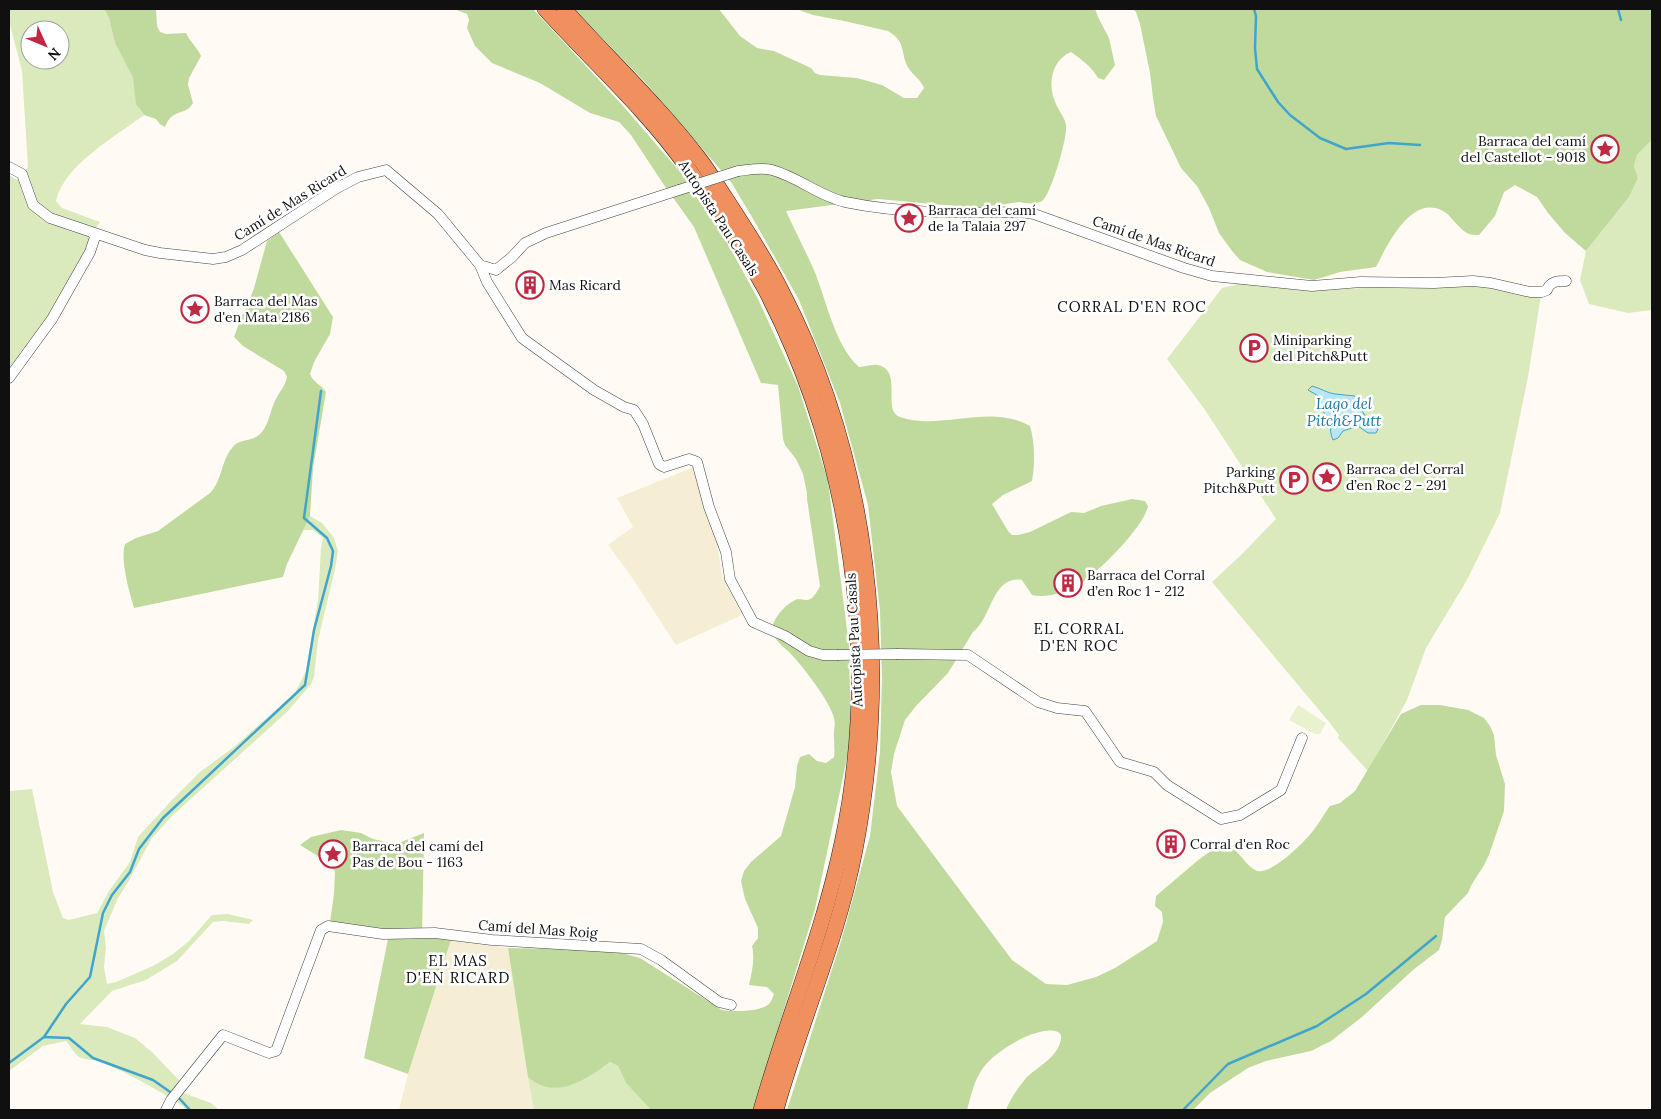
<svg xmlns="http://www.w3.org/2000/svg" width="1661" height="1119" font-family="Lora,serif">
	<rect width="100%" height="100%" fill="#fffbf4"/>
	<g fill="#f5eed4">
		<polygon points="694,467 717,542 722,575 742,615 676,645 629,573 608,545 633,527 617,498"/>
		<polygon points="451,940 508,948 534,1110 399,1110 408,1074"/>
	</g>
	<g fill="#daeabd" fill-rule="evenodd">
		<path d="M9 9H104L109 18 115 43 133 78C137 92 133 104 144 115 116 136 64 165 56 201L62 208 100 222 89 239 83 257 49 320 9 374V175L17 180 28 167 22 71 9 21ZM30 30H60V60H30Z"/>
		<polygon points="1652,140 1652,310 1628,313 1589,304 1580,280 1586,251 1629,197 1638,178 1634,166 1637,155"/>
		<polygon points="1237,277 1318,290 1483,283 1541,295 1528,377 1500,513 1467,580 1426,648 1407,700 1368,771 1338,738 1339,735 1329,722 1212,582 1241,555 1276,519 1205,410 1167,359 1222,288 1235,285"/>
		<path d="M310 516 322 523 334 538 338 551 335 569 318 640 314 677 311 684 288 711 172 816 152 838 127 884 118 898 104 931 106 948 104 967 107 984 116 982 153 966 173 954 189 941 212 915 228 914 253 920 249 924 223 921 213 922 177 961 146 980 112 991 80 1024 107 1027 135 1038 152 1052 179 1080 181 1092 211 1103 219 1110H187C179 1100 112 1065 98 1061 92 1059 84 1060 79 1057 74 1053 70 1046 66 1041L43 1046 9 1071V791L32 789 53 892 63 918 69 920 97 913 109 891 130 862 138 837 171 801 200 772 234 747 295 693 306 671 318 600 321 548 323 538 313 530H303Z"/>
		<path d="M610 1062 618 1066 626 1083 651 1110H534L528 1077C555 1100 586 1080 610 1062Z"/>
	</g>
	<g fill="#c0da9d">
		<path d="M104 9H156L157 26 160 32 166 34 186 33C190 42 197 47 201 56L189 78 188 85 193 103C185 117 173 107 165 127L160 124 156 119 144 115 136 104 133 78 115 43 109 18Z"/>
		<path d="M454 9H533L624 107 687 180 712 215 758 299 798 386 828 481 849 645 851 739 815 909 753 1110H651L626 1083 618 1066 610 1062C586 1080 555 1101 528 1077L508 948 610 950 640 958 722 1010C732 1012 760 1012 769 1004 771 1002 773 997 774 994L767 987 749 985C752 971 755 960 752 946L758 938V928L745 899 741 881 744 871 751 862 781 836 795 787 797 766 800 757 809 754 817 761 826 763 834 757C835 750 834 744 834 738 833 731 836 725 834 718 830 701 803 667 791 654 783 646 774 641 772 629 774 617 786 603 798 599 801 599 803 600 806 600 813 600 817 592 820 586L807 499V493L803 474 796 459 785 445 783 439 778 385 761 383 694 227 664 185 631 135 619 122 590 113 540 83 492 63 475 46 467 28 469 20 467 14Z"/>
		<path d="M574 9H719L740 36 757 48 774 51 811 68 815 73 820 75 857 78 882 85 904 98H917L924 88C921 80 914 76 909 69 899 53 908 43 888 31L844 21 813 15 796 9H1095L1099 19 1109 38 1115 65 1104 80 1098 78C1092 67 1081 59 1071 52 1051 60 1047 86 1056 104 1059 111 1065 118 1066 125 1068 136 1051 195 1042 201 1035 205 1025 203 1019 202L976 208 878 199 786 211C795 231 805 250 814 270 826 299 835 346 859 367 865 367 873 364 878 365 904 371 881 411 900 417 941 431 990 403 1030 426 1035 442 1035 465 1032 481L1003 495 992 504 1008 531 1012 535H1018L1030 532 1071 512 1084 513 1101 506 1132 499 1145 501 1148 506C1145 526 1095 576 1077 586 1064 593 1046 598 1032 595L1022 580C992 575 992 618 973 632L948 673 916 706 905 720 894 754 891 772 897 806 1012 960 1046 984 1067 985 1096 977 1115 968 1157 941 1163 922 1162 912 1155 906 1156 896 1197 861 1220 844C1226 846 1232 848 1237 852 1244 859 1248 867 1257 871 1272 875 1307 840 1315 828 1321 821 1324 813 1330 806L1340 803 1355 791 1401 714 1421 705H1440L1468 710 1484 718 1490 726 1494 735 1496 755 1505 784 1504 811 1489 855 1483 867 1472 884 1468 893 1445 917 1442 940 1439 950 1413 970 1362 1017 1331 1041 1311 1051 1266 1061 1248 1068 1210 1093 1193 1110H1006C1010 1099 1018 1088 1026 1078 1037 1067 1055 1059 1060 1043 1068 1020 1027 1035 1019 1040 1006 1047 992 1056 983 1068 974 1080 971 1096 967 1110H787L842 938 870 836 880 752 882 678 880 611 868 505 840 403 799 300 752 217 731 182 644 81Z"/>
		<path d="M1133 9H1652V140L1637 155 1634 166 1638 178 1629 197 1586 251 1565 233 1548 213 1537 197 1515 185 1504 192 1495 216 1479 235C1475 235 1470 235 1467 233 1457 228 1451 214 1441 210 1410 196 1387 246 1376 267L1340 272 1314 280 1267 272 1240 260 1232 251 1219 233 1209 208 1197 186 1181 168 1156 116 1153 98 1150 73 1140 24 1136 12Z"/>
		<path d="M279 232 333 317 330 334 314 362 310 374C313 382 321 385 326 392L313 468 310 516 287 564 283 577 134 608C129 591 120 560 125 544L136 538 158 531 210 493C222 481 221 461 232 448 238 439 247 442 256 437 269 429 269 413 275 401 279 392 285 387 287 377L284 371 243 346 234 337 240 320 248 304 254 288 267 241Z"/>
		<polygon points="341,830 361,833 373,839 396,844 424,833 422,936 451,940 408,1074 364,1058 390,929 371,929 330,922 334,894 335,871 329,863 300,845 311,837"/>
	</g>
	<polygon fill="#e9f1cf" points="1298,705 1326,723 1320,734 1315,734 1289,720"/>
	<path fill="#b9e6f5" stroke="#41a5cb" d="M1312 386C1320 388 1327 393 1335 394 1342 395 1348 395 1355 396L1365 416 1378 429 1376 433H1368L1358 426 1343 431 1338 438 1333 440C1330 434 1331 428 1329 423 1326 414 1319 409 1322 398L1308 390Z"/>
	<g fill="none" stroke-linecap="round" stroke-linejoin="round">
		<g stroke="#41a5cb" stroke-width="2.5">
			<polyline points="1254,9 1256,16 1255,48 1257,69 1278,102 1290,115 1320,138 1346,149 1389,143 1420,145"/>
			<polyline points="1618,9 1621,20"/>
			<polyline points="44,1037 66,1004 90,977 103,913 112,895 130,872 139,849 163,818 305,685 314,630 331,566 333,551 327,538 304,518 321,391"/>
			<polyline points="9,1063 44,1037 69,1038 93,1058 153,1080 173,1094"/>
			<polyline points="178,1097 190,1110"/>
			<polyline points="1183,1110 1228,1064 1317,1026 1366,994 1436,936"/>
		</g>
		<g stroke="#434343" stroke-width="11">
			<g id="minor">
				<polyline points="9,167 22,174 33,205 50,218 145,250 160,253 213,259 226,257 242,250 337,188 358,177 386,170 438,214 480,265 496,270 512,257 525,243 546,233 679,190"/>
				<path d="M738 171C748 170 762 167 772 170 798 177 819 196 845 202 903 214 962 213 1020 212L1034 214 1184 268 1212 276 1312 286 1361 282 1434 283 1473 281 1491 283 1530 292H1542L1547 290C1550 281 1558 281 1566 281"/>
				<polyline points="480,265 487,282 522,338 594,390 624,407 634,410 643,424 659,464 664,467 689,459 697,462 709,507 726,552 730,579 753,622 785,636 809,651 823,655 837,655"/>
				<polyline points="9,378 52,319 90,252 95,237 93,233"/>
				<polyline points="898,654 968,655 1038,702 1057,708 1085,711 1120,762 1154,772 1167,785 1221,819 1240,815 1281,790 1302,738"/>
				<polyline points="166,1110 171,1100 223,1035 269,1053 276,1051 321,930 328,926 383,934 435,933 492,940 641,949 661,960 719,1002 731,1005"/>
			</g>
		</g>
		<g stroke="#212121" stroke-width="16">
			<g id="highway">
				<path d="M545 9C592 61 646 109 687 167 715 206 742 247 765 289 852 456 881 659 842 843 823 934 786 1021 761 1110"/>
				<path d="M564 9C608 58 657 104 698 157 709 171 718 187 728 202 747 231 766 260 781 290 870 460 891 663 855 850 838 939 800 1023 776 1110"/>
			</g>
		</g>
		<use href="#minor" stroke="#fff" stroke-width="10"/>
		<use href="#highway" stroke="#f1905f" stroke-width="15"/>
		<g stroke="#434343" stroke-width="11" stroke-linecap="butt">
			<g id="minor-bridge">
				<polyline points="679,190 738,171"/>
				<polyline points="837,655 898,654"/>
			</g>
		</g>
		<use href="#minor-bridge" stroke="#fff" stroke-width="10"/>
	</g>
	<defs>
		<g id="sight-ring" transform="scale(1.4375)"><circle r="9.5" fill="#fff" stroke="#bf2943" stroke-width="1.5"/><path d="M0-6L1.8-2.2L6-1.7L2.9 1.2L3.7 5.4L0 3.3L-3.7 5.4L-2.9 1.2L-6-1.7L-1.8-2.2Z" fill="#bf2943"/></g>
		<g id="building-ring" transform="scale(1.4375)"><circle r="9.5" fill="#fff" stroke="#bf2943" stroke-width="1.5"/><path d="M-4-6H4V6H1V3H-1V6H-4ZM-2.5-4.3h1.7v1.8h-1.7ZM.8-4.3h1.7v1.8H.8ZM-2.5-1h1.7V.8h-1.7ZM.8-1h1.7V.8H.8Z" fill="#bf2943"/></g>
		<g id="parking-ring" transform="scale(1.4375)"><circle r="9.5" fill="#fff" stroke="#bf2943" stroke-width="1.5"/><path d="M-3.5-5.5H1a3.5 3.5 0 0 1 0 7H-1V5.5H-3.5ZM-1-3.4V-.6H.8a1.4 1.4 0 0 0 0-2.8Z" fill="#bf2943"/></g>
	</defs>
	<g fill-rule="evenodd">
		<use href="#sight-ring" x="1605" y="149"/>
		<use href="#sight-ring" x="909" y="218"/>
		<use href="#building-ring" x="530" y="285"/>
		<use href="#sight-ring" x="195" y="309"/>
		<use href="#parking-ring" x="1254" y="348"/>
		<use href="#sight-ring" x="1327" y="477"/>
		<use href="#parking-ring" x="1294" y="480"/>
		<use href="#building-ring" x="1068" y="583"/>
		<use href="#building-ring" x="1171" y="844"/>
		<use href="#sight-ring" x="333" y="854"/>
	</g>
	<g text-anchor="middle" stroke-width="5" stroke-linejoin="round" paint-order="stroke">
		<g font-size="14" fill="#101010" stroke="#fff" text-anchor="start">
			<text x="1586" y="146" text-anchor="end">Barraca del camí<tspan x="1586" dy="16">del Castellot - 9018</tspan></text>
			<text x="928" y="215">Barraca del camí<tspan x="928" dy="16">de la Talaia 297</tspan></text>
			<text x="549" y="290">Mas Ricard</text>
			<text x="214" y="306">Barraca del Mas<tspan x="214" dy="16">d'en Mata 2186</tspan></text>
			<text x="1273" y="345">Miniparking<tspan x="1273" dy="16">del Pitch&amp;Putt</tspan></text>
			<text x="1346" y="474">Barraca del Corral<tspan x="1346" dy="16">d’en Roc 2 - 291</tspan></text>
			<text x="1275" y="477" text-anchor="end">Parking<tspan x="1275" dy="16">Pitch&amp;Putt</tspan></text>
			<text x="1087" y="580">Barraca del Corral<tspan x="1087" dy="16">d’en Roc 1 - 212</tspan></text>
			<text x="1190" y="849">Corral d'en Roc</text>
			<text x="352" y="851">Barraca del camí del<tspan x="352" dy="16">Pas de Bou - 1163</tspan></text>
		</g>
		<g font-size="14" fill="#101010" stroke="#fff">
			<text transform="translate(290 203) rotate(-32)" y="5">Camí de Mas Ricard</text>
			<text transform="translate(719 218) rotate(57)" y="5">Autopista Pau Casals</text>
			<text transform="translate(1154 241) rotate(19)" y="5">Camí de Mas Ricard</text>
			<text transform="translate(854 640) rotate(-93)" y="5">Autopista Pau Casals</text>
			<text transform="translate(538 929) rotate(4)" y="5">Camí del Mas Roig</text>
		</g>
		<g font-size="15" letter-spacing="1" fill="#101010" stroke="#fff">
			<text x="1132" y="312">CORRAL D'EN ROC</text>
			<text x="1079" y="634">EL CORRAL<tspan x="1079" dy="17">D'EN ROC</tspan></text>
			<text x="458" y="966">EL MAS<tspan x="458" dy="17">D'EN RICARD</tspan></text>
		</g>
		<g font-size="15" font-style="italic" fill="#1a77a2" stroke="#fff">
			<text x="1344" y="409">Lago del<tspan x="1344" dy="17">Pitch&amp;Putt</tspan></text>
		</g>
	</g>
	<rect width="1661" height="1119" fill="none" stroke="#101010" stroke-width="20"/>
	<g transform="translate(45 45) rotate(134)"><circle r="24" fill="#ffffff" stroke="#9f9f9f"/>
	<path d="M0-4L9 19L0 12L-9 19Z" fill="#bf2943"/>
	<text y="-8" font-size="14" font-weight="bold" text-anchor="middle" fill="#101010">N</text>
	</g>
</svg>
